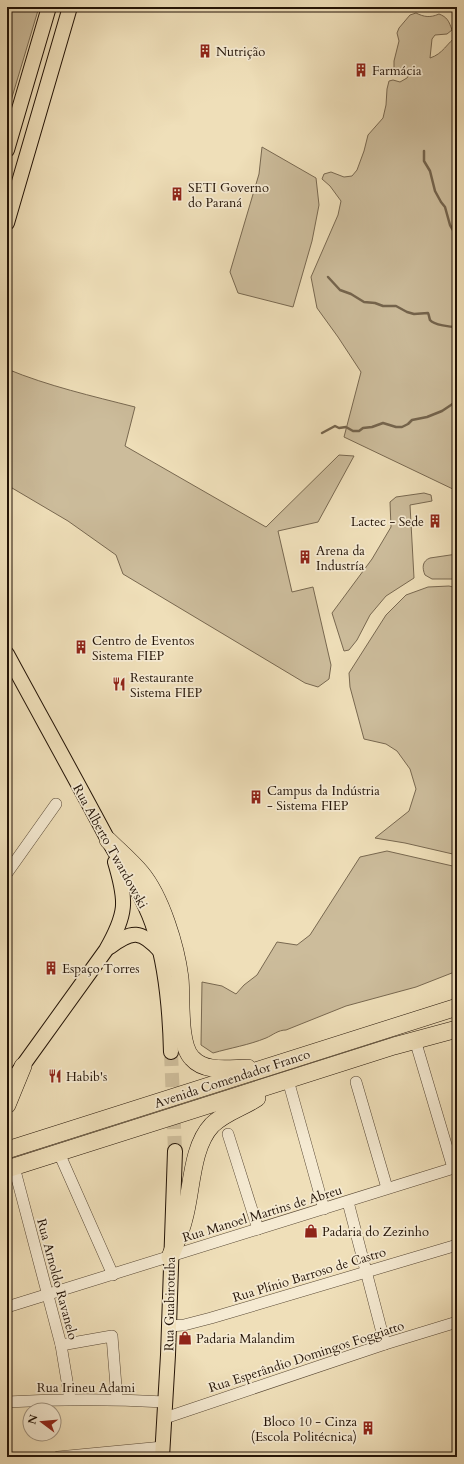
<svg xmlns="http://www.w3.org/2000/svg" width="464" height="1464" font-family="Cardo,serif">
	<rect width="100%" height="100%" fill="#efdfb9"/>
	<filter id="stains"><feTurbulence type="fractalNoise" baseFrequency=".005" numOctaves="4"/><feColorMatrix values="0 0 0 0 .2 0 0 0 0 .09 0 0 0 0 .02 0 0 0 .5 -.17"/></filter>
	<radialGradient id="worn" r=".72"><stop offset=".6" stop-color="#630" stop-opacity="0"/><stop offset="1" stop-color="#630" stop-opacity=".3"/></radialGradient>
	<g fill="#ccbc9b" stroke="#786850">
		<polygon points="7,7 39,7 7,114"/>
		<path d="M416 13C424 17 430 18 439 14 447 17 449 21 452 30L447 34 435 35 432 39 430 58C443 54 447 43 457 36V491L344 437 361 372 338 337 317 308 311 277 338 215 341 201 330 186 322 179 324 174 331 172 344 177 352 176 357 170 364 151 368 135 383 118 386 105 387 89 389 81 393 80 400 82 407 78 409 75 407 73H400L394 69V61L399 41 397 33 399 28 410 15Z"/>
		<polygon points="262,147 316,178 319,205 312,241 293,307 238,293 230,272 259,174"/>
		<path d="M7 369C48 386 92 396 135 407L125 446 266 527 339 455 354 456 318 522 278 531 292 592 313 587 331 665 329 679 318 687 305 683 123 574 116 555 68 521 7 485Z"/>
		<polygon points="424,493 431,495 432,501 410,505 414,578 386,596 370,615 357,640 349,650 344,651 332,613 372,559 391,527 390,502 396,497"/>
		<path d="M457 554V579H432L425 575C422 568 422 561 430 558Z"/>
		<polygon points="449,586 457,588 457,855 405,843 375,838 409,811 416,789 410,769 397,751 386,744 364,739 350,687 349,673 386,615 406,595 428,587"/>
		<path d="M387 851 457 867V971L416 987 346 1006 286 1030C278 1030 273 1035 266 1038 249 1045 230 1048 213 1053L201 1045 202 982 222 986 236 994 244 985 257 975 277 942 297 945 310 935 360 857Z"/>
	</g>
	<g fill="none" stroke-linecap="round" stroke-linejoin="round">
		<g stroke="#74644d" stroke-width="2.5">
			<polyline points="424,151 424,161 430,171 435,191 441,202 445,207 450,225 457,237"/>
			<path d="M328 277 340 290 351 294 364 302 375 303 383 306H396L407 312 414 314 428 313C429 315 429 317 430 320 434 325 451 327 457 327"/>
			<polyline points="322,433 335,426 339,428 346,427 353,431 359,431 363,428 372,427 383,423 396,427 402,427 408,424 412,420 427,417 442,411 457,401"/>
		</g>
		<polyline stroke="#d0c09e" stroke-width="14" stroke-dasharray="14 7" stroke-linecap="butt" points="171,1052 175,1151"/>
		<g stroke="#564633" stroke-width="12">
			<g id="minor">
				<polyline points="7,873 56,804"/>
				<polyline points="415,1040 453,1168"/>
				<polyline points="288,1080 324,1209"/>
				<polyline points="356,1082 387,1188"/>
				<polyline points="228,1134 258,1229"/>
				<polyline points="59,1153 113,1275"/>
				<polyline points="14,1167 61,1345 70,1399"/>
				<polyline points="348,1202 385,1344"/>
				<polyline points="7,1307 457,1167"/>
				<polyline points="169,1326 184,1325 211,1318 457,1245"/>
				<polyline points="61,1345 112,1336 117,1399"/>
				<path d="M7 1402C60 1399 112 1399 165 1402"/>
				<polyline points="165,1418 385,1344 457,1322"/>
				<polyline points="58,1457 163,1447"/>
			</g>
		</g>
		<g stroke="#231306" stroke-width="16">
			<g id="major">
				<polyline points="7,150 49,7"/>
				<polyline points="7,223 70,7"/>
				<path d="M7 654C40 715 74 776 107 838 124 869 145 898 155 932 167 971 170 1012 171 1052"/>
				<path d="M110 947C132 930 141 930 160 951"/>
				<path d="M16 1075 106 950C127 913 127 902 115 862"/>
				<polyline points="162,1457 168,1355 175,1151"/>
			</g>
		</g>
		<g stroke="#231306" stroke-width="18">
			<g id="highway">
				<path d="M108 840C119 851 131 861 141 873 161 897 176 946 180 978 182 998 178 1044 192 1058 205 1073 230 1068 248 1068"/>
				<polyline points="7,1105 23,1066"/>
				<polyline points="7,1150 457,1007"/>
				<polyline points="7,1169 394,1046 457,1029"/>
				<path d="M170 1257C175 1245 181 1232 184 1219 192 1191 191 1147 212 1125 225 1112 242 1108 257 1098"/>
			</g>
		</g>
		<use href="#minor" stroke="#f5ead2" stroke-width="11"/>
		<use href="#major" stroke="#efdfb9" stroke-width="14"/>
		<use href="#highway" stroke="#efdfb9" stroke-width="17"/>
	</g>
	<defs>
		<g id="building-bare" transform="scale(1.08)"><path d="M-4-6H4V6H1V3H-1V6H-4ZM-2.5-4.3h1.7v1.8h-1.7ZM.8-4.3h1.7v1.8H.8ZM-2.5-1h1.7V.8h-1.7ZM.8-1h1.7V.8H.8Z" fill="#8f2418" stroke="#f5ead2" stroke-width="2.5" paint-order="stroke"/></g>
		<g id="restaurant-bare" transform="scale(1.08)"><path d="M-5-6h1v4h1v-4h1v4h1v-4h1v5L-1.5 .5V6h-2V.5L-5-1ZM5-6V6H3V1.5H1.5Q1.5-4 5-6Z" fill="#8f2418" stroke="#f5ead2" stroke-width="2.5" paint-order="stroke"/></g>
		<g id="shop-bare" transform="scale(1.08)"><path d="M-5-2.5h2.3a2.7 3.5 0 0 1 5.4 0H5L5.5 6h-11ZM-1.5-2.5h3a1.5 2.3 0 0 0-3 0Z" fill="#8f2418" stroke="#f5ead2" stroke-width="2.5" paint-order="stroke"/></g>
	</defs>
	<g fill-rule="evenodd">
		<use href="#building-bare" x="205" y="51"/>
		<use href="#building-bare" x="361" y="70"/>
		<use href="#building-bare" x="177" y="194"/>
		<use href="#building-bare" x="435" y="521"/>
		<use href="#building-bare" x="305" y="557"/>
		<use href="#building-bare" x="81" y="647"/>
		<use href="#restaurant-bare" x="119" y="684"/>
		<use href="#building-bare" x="256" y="797"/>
		<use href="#building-bare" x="51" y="968"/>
		<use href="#restaurant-bare" x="55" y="1076"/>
		<use href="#shop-bare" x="311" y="1231"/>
		<use href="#shop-bare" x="185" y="1338"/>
		<use href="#building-bare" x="368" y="1428"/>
	</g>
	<g text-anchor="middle" stroke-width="3.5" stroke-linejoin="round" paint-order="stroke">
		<g font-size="13" fill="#231306" stroke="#f5ead2" text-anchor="start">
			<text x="216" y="56">Nutrição</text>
			<text x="372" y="75">Farmácia</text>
			<text x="188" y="192">SETI Governo<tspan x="188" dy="15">do Paraná</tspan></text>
			<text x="424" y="526" text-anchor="end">Lactec - Sede</text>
			<text x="316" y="555">Arena da<tspan x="316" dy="15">Industría</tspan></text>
			<text x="92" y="645">Centro de Eventos<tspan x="92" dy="15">Sistema FIEP</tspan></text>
			<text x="130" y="682">Restaurante<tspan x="130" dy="15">Sistema FIEP</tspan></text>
			<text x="267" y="795">Campus da Indústria<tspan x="267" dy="15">- Sistema FIEP</tspan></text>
			<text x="62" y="973">Espaço Torres</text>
			<text x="66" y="1081">Habib's</text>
			<text x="322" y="1236">Padaria do Zezinho</text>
			<text x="196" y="1343">Padaria Malandim</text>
			<text x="357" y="1426" text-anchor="end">Bloco 10 - Cinza<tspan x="357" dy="15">(Escola Politécnica)</tspan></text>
		</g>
		<g font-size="13" fill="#231306" stroke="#f5ead2">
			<text transform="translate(111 846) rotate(61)" y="5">Rua Alberto Twardowski</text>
			<text transform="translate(232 1078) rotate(-18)" y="5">Avenida Comendador Franco</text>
			<text transform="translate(262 1213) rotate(-17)" y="5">Rua Manoel Martins de Abreu</text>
			<text transform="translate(309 1274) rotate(-17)" y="5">Rua Plínio Barroso de Castro</text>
			<text transform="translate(58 1279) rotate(75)" y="5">Rua Arnoldo Ravanelo</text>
			<text transform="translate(169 1304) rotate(-89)" y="5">Rua Guabirotuba</text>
			<text transform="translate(306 1356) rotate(-18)" y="5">Rua Esperândio Domingos Foggiatto</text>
			<text x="86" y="1392">Rua Irineu Adami</text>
		</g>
	</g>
	<rect width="464" height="1464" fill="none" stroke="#efdfb9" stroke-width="24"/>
	<rect x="8" y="8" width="448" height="1448" fill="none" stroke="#231306" stroke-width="2"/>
	<rect x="12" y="12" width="440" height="1440" fill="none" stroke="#231306"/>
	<g transform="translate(42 1422) rotate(286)"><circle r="19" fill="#f5ead2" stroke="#a19480"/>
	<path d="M0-3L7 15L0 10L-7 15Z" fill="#8f2418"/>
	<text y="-6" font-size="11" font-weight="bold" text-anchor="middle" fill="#231306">N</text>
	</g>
	<rect width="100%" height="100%" filter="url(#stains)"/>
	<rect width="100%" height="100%" fill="url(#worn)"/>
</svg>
